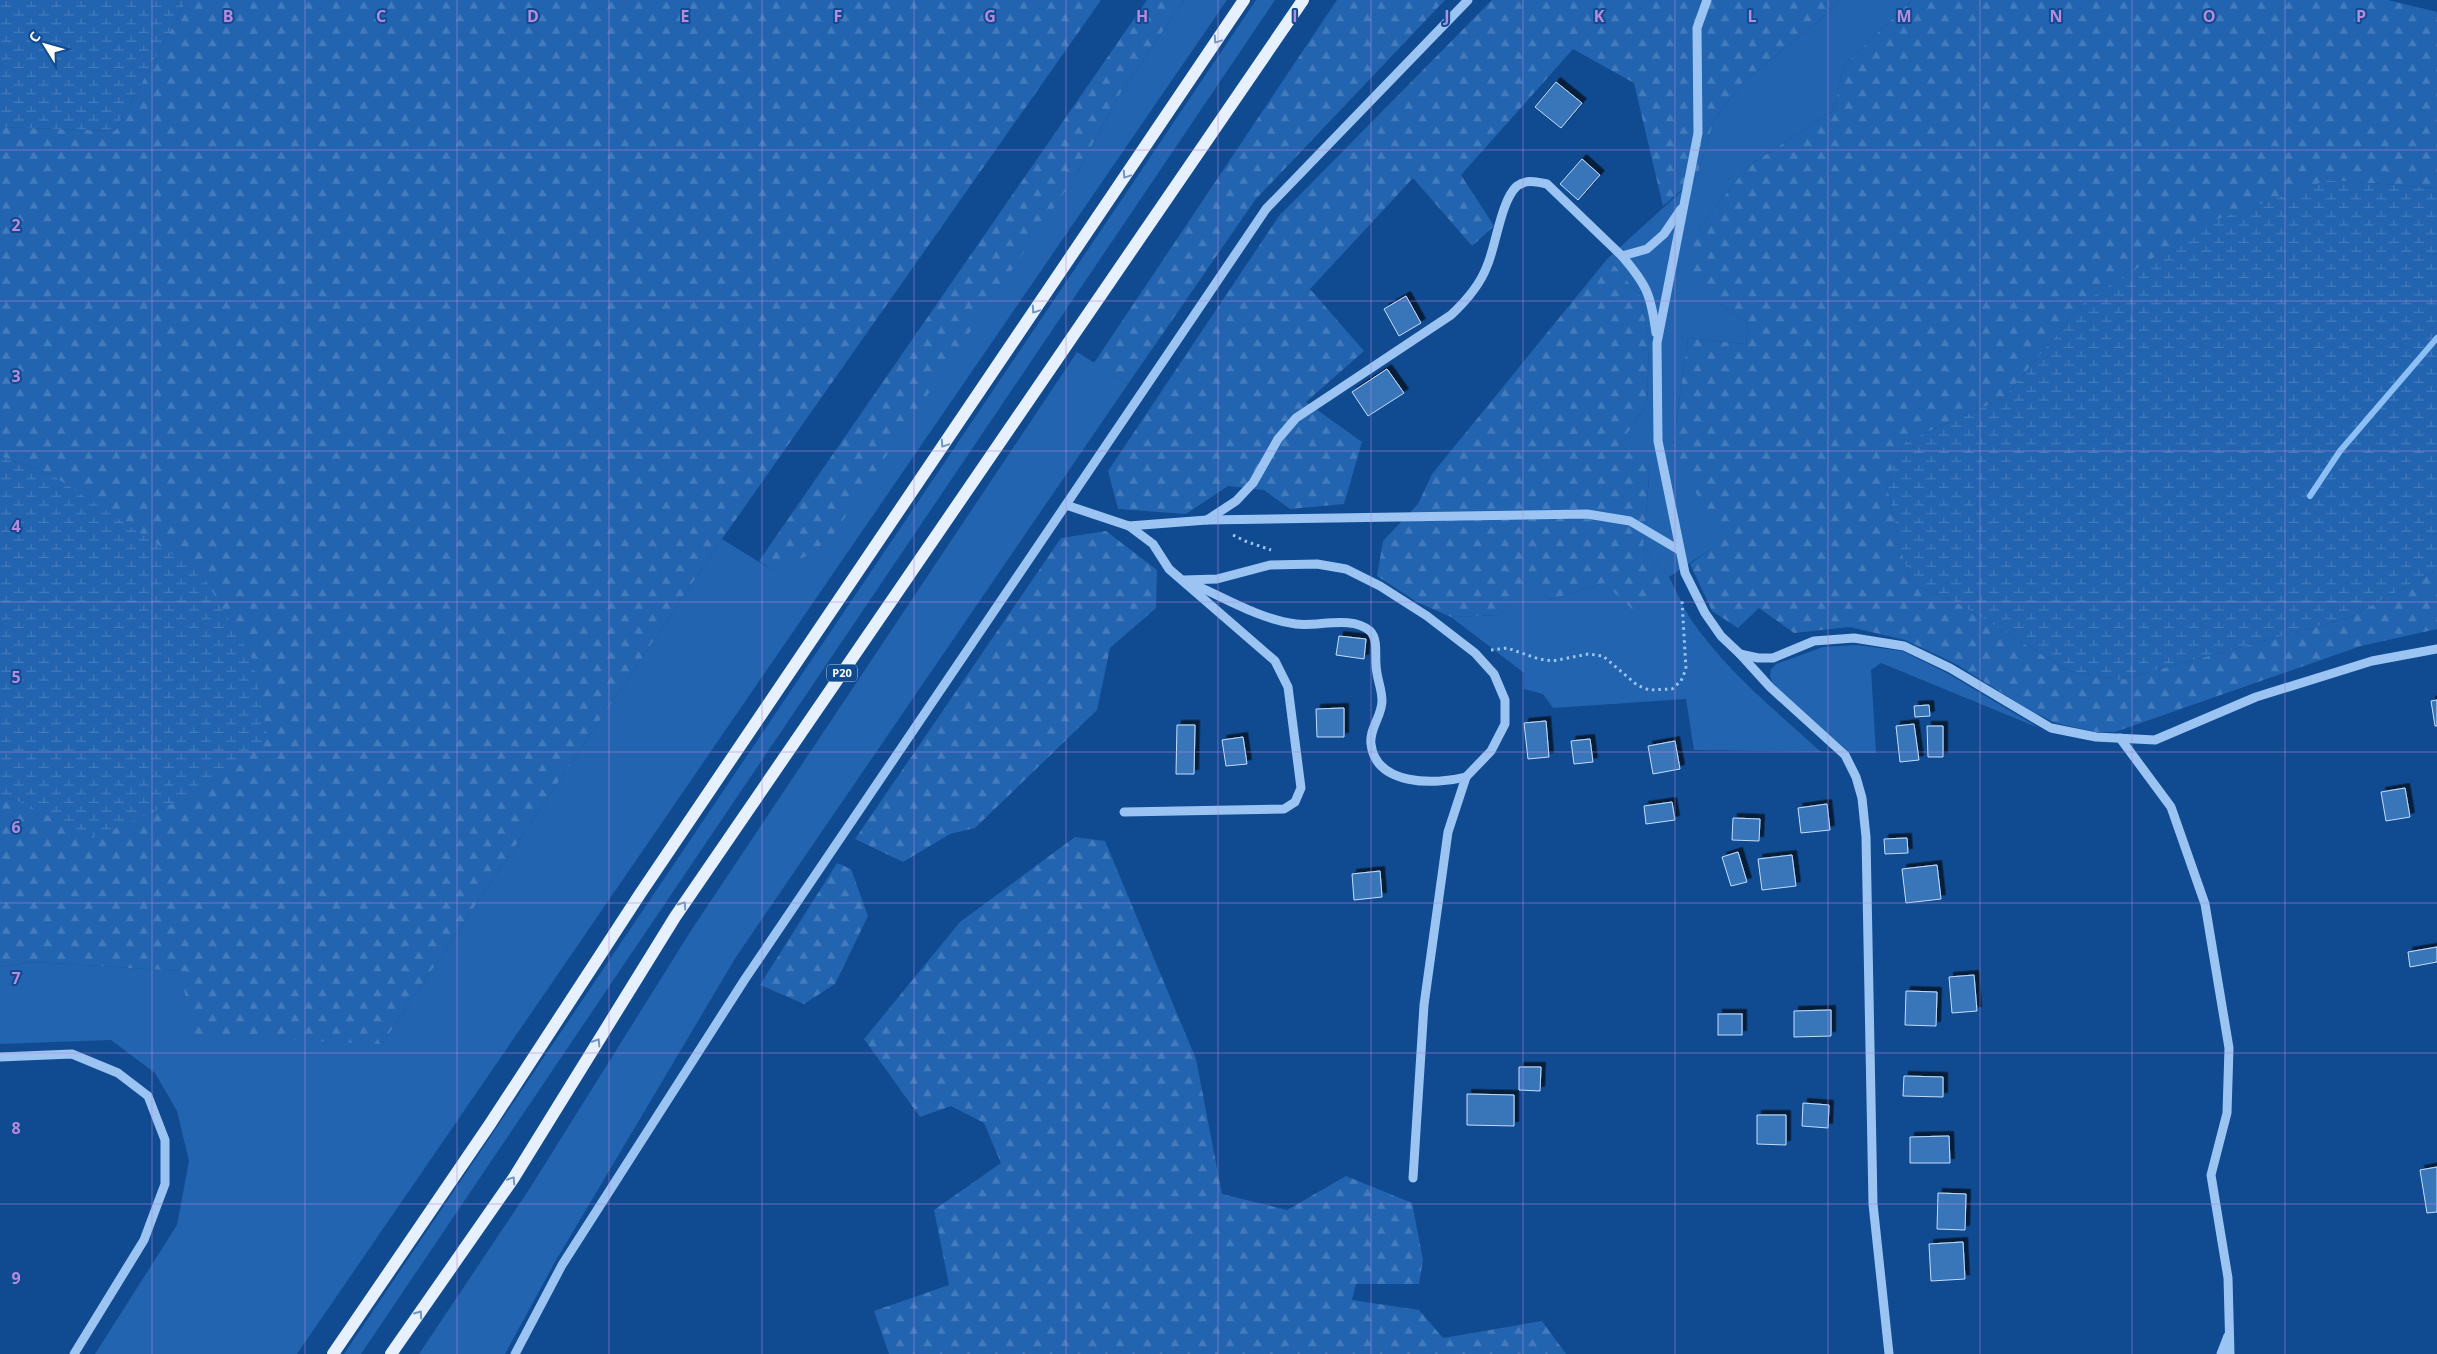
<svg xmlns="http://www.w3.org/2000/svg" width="2437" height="1354" font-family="'Open Sans',sans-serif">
	<defs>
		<pattern id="forest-firs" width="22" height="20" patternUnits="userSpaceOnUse" patternTransform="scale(1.25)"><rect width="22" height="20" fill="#2264b0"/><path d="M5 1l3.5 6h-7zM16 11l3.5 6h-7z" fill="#437bbc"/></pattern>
		<pattern id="wetland-marsh" width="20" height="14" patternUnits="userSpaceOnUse" patternTransform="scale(1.25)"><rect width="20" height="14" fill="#2264b0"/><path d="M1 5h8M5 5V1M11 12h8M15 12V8" fill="none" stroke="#437bbc"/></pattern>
		<filter id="shadow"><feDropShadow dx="4.5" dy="-4.5" stdDeviation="0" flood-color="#0009"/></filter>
	</defs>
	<rect width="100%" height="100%" fill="#104a90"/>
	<g fill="#2264b0">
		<polygon points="1184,0 1227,0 297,1354 95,1354 177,1225 189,1161 177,1111 155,1073 111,1040 0,1044 0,967 32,962 180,971 382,1044 722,539 772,570 1076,175 1118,97"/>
		<polygon points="1256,0 1275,0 361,1354 344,1354"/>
		<path d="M1841 0H1912L1844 65 1834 110 1747 167 1698 230 1715 301 1748 324 1746 344 1688 338 1673 446 1721 542 1669 577C1676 590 1682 605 1690 618 1725 670 1775 710 1821 752L1694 750 1686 699 1553 708 1543 694 1524 689V673L1451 617 1498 615 1539 583 1549 600 1604 583 1669 577 1643 551 1650 465 1619 445 1647 405 1649 343 1641 297 1608 258 1697 177 1714 120 1743 82 1820 20Z"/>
		<polygon points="1077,352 1128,384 736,957 555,1262 505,1354 419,1354 530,1188 692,929"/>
		<polygon points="1857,645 1902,651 1947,673 2039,728 1881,663 1871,670 1876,753 1850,753 1773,684 1770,676 1771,669 1776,664 1823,647"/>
	</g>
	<g fill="url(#forest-firs)">
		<polygon points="187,0 1101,0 722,539 382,1044 194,1036 180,971 32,962 0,967 0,796 18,801 52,475 0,456 0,127 115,131"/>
		<polygon points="1147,0 1184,0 1118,97 1076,175 833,535 809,555 772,570 759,561"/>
		<polygon points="1337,0 1445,0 1255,200 1128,384 1094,363"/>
		<polygon points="1492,0 1841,0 1820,20 1743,82 1714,120 1697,177 1663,206 1634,83 1573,49 1461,175 1494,226 1472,246 1413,178 1310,289 1364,351 1306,402 1362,442 1344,504 1290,509 1264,490 1228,486 1186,514 1118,509 1108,471 1279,216"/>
		<polygon points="1912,0 2388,0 2437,12 2437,188 2328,180 2085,301 2004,398 1905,442 1886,481 1898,539 1911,584 1956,602 2069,671 2120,680 2348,618 2437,570 2437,629 2361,646 2115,732 2096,732 2055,723 2026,708 1954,663 1905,640 1850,627 1794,633 1759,608 1738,628 1712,611 1690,564 1720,542 1673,446 1688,338 1746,344 1748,324 1715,301 1685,269 1698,230 1747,167 1834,110 1844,65"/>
		<polygon points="1608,258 1641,297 1649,343 1647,405 1619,445 1650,464 1643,551 1669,577 1634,611 1604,583 1549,600 1539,584 1498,615 1451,617 1417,602 1377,576 1383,541 1418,504 1432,474"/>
		<polygon points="1106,531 1157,570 1156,608 1110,648 1097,710 975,828 950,834 903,862 855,839 1061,538"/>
		<polygon points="1075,837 1105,841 1196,1059 1222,1194 1287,1210 1346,1176 1412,1203 1423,1260 1419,1284 1356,1284 1352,1300 1419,1310 1443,1338 1542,1321 1566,1354 889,1354 874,1311 949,1285 934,1210 1001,1163 984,1123 951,1106 920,1117 864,1039 960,922"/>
		<polygon points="837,863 851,869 868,916 835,984 804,1004 760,985"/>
	</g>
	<g fill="url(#wetland-marsh)">
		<polygon points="0,0 187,0 115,131 0,127"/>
		<polygon points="2328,180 2437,188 2437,570 2348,618 2120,680 2069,671 1956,602 1911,584 1898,539 1886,481 1905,442 2004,398 2085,301 2210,222"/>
		<polygon points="0,456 52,475 202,574 253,660 268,737 190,796 93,838 18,801 0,796"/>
	</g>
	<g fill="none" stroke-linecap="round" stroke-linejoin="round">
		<polyline stroke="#8cbff6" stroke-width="6" points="2310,496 2340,451 2437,338"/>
	</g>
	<g fill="#3974b9" stroke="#c2defd" filter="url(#shadow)">
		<polygon points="1556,82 1582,103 1561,128 1535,107"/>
		<polygon points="1582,159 1600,175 1578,200 1560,184"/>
		<polygon points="1406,296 1421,323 1399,336 1384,309"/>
		<polygon points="1387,369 1404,393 1368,416 1352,392"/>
		<polygon points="1339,636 1366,639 1364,659 1336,655"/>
		<polygon points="2437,700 2437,726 2435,726 2431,701"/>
		<polygon points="1929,705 1930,716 1915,717 1914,706"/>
		<polygon points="1344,708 1344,737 1317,737 1316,709"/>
		<polygon points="1546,721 1549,757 1528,759 1524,723"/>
		<polygon points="1914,724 1919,760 1900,762 1896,726"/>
		<polygon points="1177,725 1195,725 1194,774 1176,774"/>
		<polygon points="1927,726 1943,726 1943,757 1928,757"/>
		<polygon points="1243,737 1247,764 1226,766 1222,740"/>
		<polygon points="1590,739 1593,762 1574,764 1571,741"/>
		<polygon points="1675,741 1680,769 1653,774 1648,746"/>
		<polygon points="2405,788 2410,817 2386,821 2381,792"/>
		<polygon points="1672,802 1675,820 1646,824 1644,806"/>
		<polygon points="1827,804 1830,830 1801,833 1798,808"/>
		<polygon points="1733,818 1760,819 1759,841 1732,840"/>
		<polygon points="1907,838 1908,853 1885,854 1884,839"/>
		<polygon points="1738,852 1747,882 1731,886 1722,857"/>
		<polygon points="1792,855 1796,886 1762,890 1758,859"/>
		<polygon points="1937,865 1941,899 1906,903 1902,869"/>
		<polygon points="1380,871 1382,897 1354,900 1352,874"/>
		<polygon points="2437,947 2437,962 2410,967 2408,952"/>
		<polygon points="1974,975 1977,1011 1952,1013 1949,977"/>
		<polygon points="1906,991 1937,992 1936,1026 1905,1025"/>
		<polygon points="1831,1010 1831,1036 1794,1037 1794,1011"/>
		<rect x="1718" y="1014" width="24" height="21"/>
		<polygon points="1519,1067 1541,1067 1540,1091 1519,1090"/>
		<polygon points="1904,1076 1943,1077 1943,1097 1903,1096"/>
		<polygon points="1467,1094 1514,1095 1514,1126 1467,1125"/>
		<polygon points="1803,1103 1829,1105 1828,1128 1802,1126"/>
		<polygon points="1757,1115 1786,1115 1786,1145 1757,1144"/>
		<polygon points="1949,1136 1950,1163 1910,1163 1910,1137"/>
		<polygon points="2437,1167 2437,1212 2427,1213 2420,1170"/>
		<polygon points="1938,1193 1966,1194 1965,1230 1937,1229"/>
		<polygon points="1963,1242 1965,1279 1931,1281 1929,1244"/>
	</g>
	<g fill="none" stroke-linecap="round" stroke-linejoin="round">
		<g stroke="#9bc4f3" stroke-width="3" stroke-dasharray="2.5 4" stroke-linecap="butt">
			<polyline points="1233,535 1245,541 1271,550"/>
			<polyline points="1491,650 1507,648 1539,659 1553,661 1588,654 1603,656 1637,685 1649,690 1672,689 1681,681 1686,669 1682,601"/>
		</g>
		<g stroke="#9bc4f3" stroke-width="9">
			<polyline points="1707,0 1697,28 1698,133 1657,343 1658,441 1685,573 1705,613 1721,636 1740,654 1758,658 1773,658 1814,641 1854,638 1904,646 1950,668 2051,728 2096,737 2155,740 2256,697 2372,661 2437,649"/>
			<path d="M1622 256C1647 285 1651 295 1656 333"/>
			<polyline points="1066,505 1129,526 1207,520 1587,514 1630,521 1679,550"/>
			<path d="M1207 520 1236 501 1253 483 1278 439 1296 418 1451 315C1466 301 1480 285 1487 266 1496 246 1501 200 1517 186 1526 179 1537 182 1547 184L1622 256 1647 249 1664 234 1681 209"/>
			<polyline points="1184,580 1217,579 1270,565 1317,564 1346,569 1380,586 1427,616 1475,653 1494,674 1505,700 1505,724 1491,751 1466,777 1448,832 1424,1005 1413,1178"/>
			<path d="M1191 583C1225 598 1259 619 1296 624 1318 627 1351 615 1370 631 1378 639 1375 654 1376 664 1376 677 1382 688 1382 701 1382 716 1369 729 1371 744 1376 786 1435 785 1466 777"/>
			<polyline points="1740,654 1770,687 1845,755 1856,777 1862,798 1866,837 1873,1204 1889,1354"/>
			<polyline points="2120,738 2171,807 2205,904 2229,1048 2227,1113 2211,1175 2228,1278 2230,1354"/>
			<polyline points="1124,812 1284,809 1295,802 1301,788 1288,687 1275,661 1169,569 1153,544 1129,526"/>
			<polyline points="0,1057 72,1054 118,1073 148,1096 165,1140 165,1184 144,1240 74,1354"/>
			<polyline points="515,1354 562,1265 745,979 1266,209 1468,0"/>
			<polyline points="2221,1354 2228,1336"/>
		</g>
		<g stroke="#e7f0ff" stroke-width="12">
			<polyline points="333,1354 490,1124 640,894 1244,0"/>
			<polyline points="391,1354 513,1179 675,917 1303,0"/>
		</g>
	</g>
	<defs><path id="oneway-chevron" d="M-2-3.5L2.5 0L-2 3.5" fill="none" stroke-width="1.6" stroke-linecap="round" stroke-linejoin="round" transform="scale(1.25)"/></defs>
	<g stroke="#7195c2">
		<use href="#oneway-chevron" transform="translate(1217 40) rotate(124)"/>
		<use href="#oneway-chevron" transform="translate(1126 175) rotate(124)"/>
		<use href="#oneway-chevron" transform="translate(1035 310) rotate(124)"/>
		<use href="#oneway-chevron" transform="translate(944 444) rotate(124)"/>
		<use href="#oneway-chevron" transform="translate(683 905) rotate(-56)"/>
		<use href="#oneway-chevron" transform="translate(597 1042) rotate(-58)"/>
		<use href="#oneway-chevron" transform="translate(512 1180) rotate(-56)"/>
		<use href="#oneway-chevron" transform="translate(419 1314) rotate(-55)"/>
	</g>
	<path fill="none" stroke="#b68bdc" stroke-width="1" stroke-opacity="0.55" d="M152 0V1354M305 0V1354M457 0V1354M609 0V1354M762 0V1354M914 0V1354M1066 0V1354M1218 0V1354M1371 0V1354M1523 0V1354M1675 0V1354M1828 0V1354M1980 0V1354M2132 0V1354M2285 0V1354M0 150H2437M0 301H2437M0 451H2437M0 602H2437M0 752H2437M0 903H2437M0 1053H2437M0 1204H2437"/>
	<g text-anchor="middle" stroke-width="4" stroke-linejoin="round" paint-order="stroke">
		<rect fill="#104a90" stroke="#b7c9de" stroke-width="1" x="827" y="664.5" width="30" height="17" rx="4"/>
		<g font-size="11" font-weight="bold" fill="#fff">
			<text x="842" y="677">Р20</text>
		</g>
	</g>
	<g font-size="16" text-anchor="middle" font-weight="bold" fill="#b68bdc" stroke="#104a90" stroke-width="4" stroke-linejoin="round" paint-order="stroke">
		<text x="228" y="22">B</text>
		<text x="381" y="22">C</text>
		<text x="533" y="22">D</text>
		<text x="685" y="22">E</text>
		<text x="838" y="22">F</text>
		<text x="990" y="22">G</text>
		<text x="1142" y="22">H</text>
		<text x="1295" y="22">I</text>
		<text x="1447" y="22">J</text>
		<text x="1599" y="22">K</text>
		<text x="1752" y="22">L</text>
		<text x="1904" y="22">M</text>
		<text x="2056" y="22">N</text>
		<text x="2209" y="22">O</text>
		<text x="2361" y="22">P</text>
		<text x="16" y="231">2</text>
		<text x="16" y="382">3</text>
		<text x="16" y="532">4</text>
		<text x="16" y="683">5</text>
		<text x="16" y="833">6</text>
		<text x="16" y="984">7</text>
		<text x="16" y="1134">8</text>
		<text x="16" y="1284">9</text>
	</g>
	<g transform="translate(45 45) rotate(307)" stroke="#104a90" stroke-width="4" paint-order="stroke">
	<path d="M0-4L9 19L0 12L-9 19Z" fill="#ffffff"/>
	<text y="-8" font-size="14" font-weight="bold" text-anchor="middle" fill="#ffffff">С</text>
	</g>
</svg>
